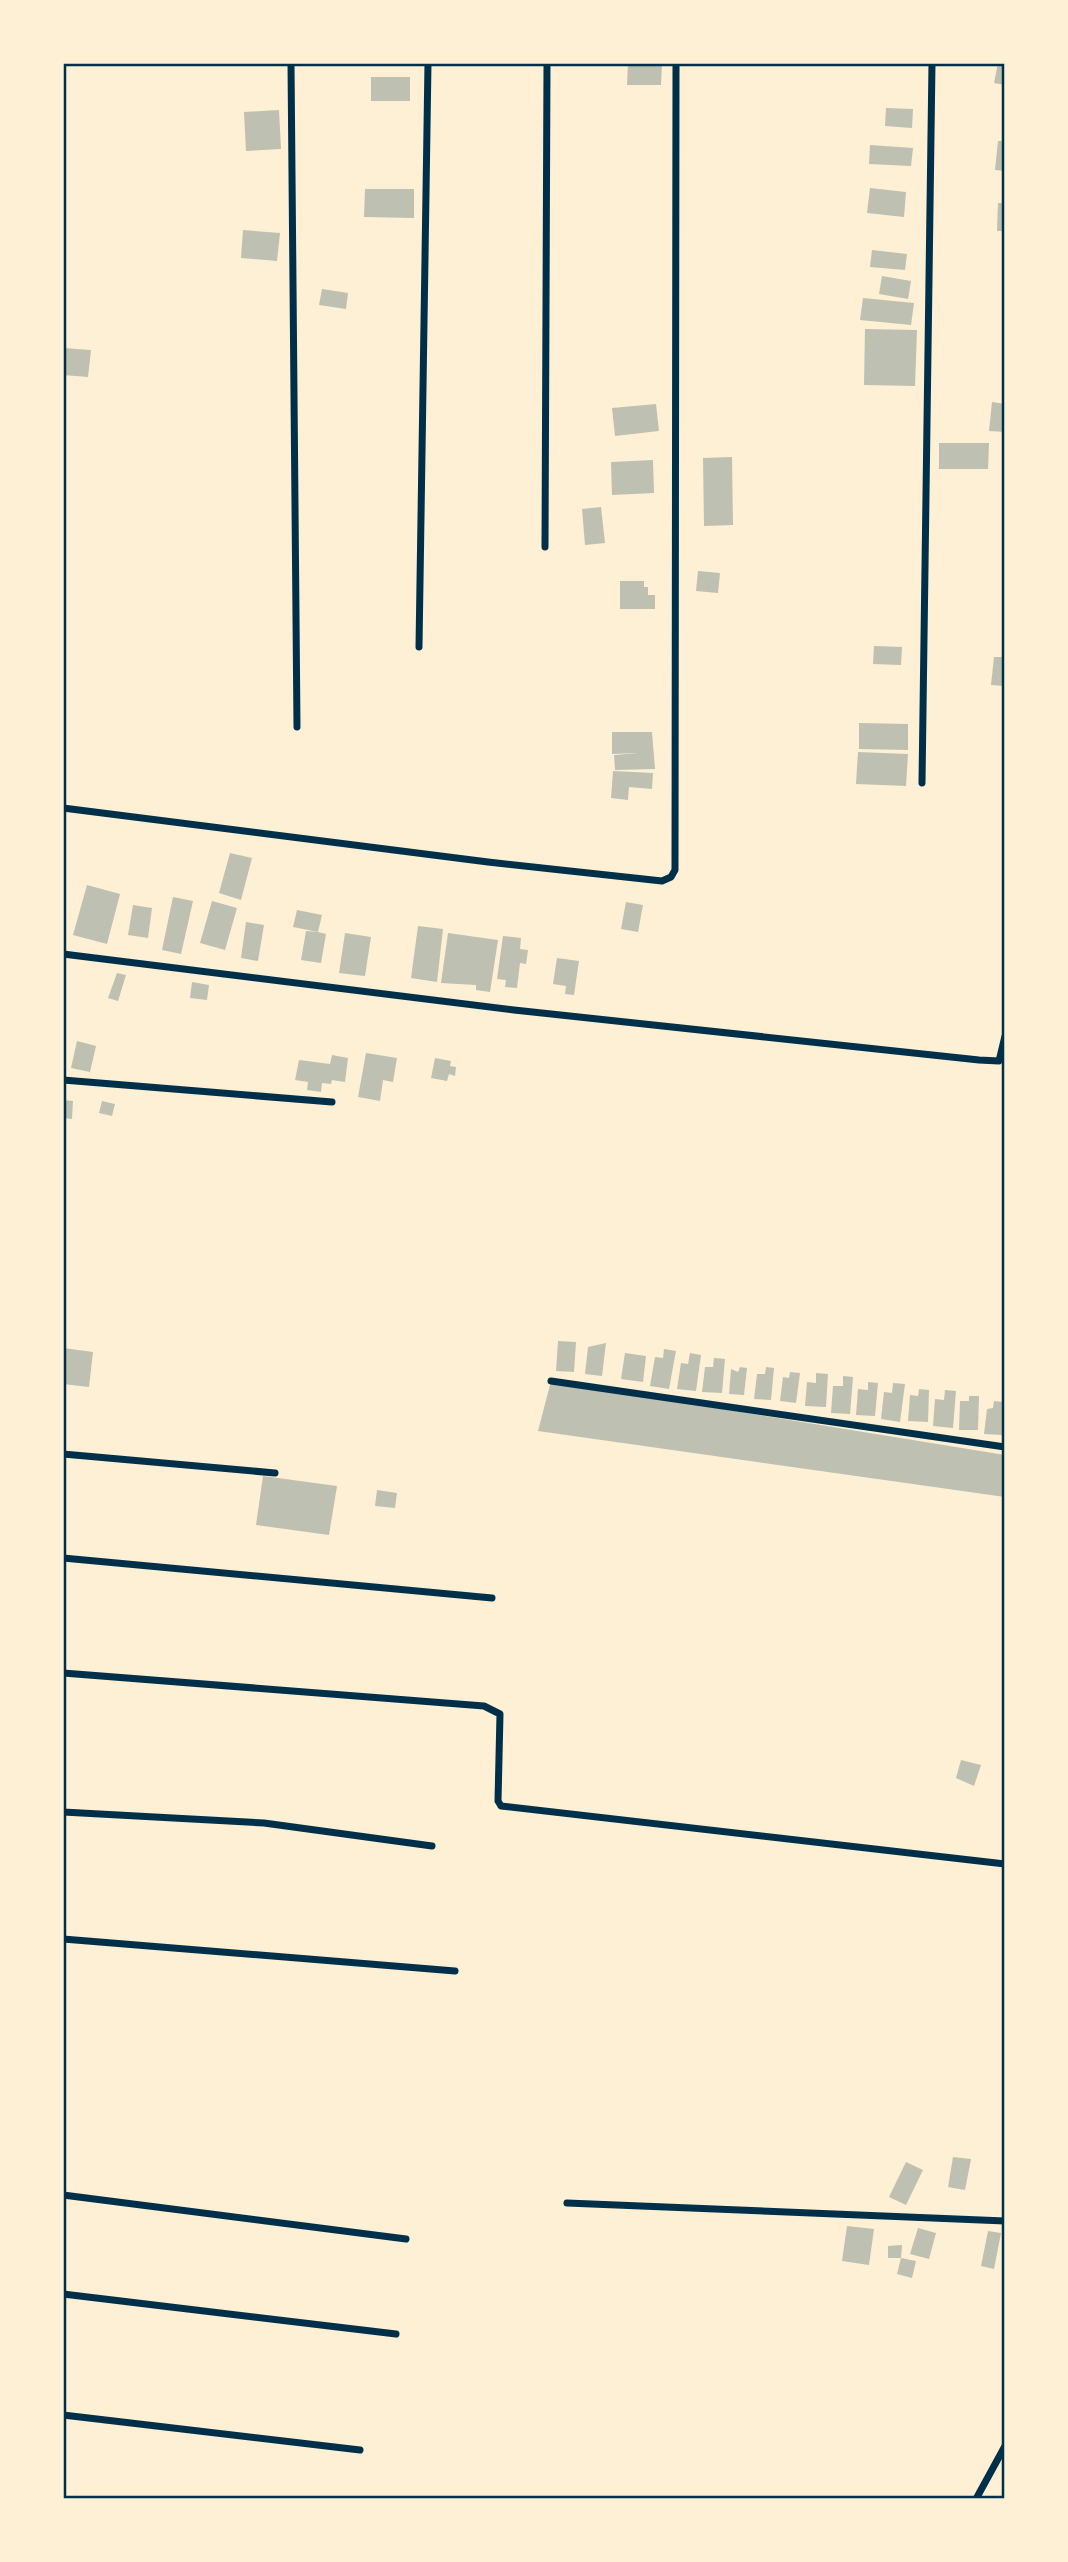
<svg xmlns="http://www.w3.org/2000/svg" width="1068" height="2562" font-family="Raleway,sans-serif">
	<rect width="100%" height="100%" fill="#fdf0d5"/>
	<g fill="#bec0b2">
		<polygon points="628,63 662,63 661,85 627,85"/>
		<polygon points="998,63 1005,63 1005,85 994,83"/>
		<rect x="371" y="77" width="39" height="24"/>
		<polygon points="886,108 913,109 912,128 885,126"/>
		<polygon points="279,110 281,149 246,151 244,112"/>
		<polygon points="998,141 1005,141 1005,171 995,170"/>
		<polygon points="870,145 913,148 911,166 869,164"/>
		<polygon points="870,188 906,192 904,217 867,213"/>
		<polygon points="365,189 414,189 414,218 364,217"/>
		<polygon points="998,203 1005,203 1005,231 997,231"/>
		<polygon points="243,230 280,233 277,261 241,258"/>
		<polygon points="872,250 907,254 905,270 870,267"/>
		<polygon points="882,276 911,281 908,299 879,294"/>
		<polygon points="322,289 348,293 346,309 319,305"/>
		<polygon points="863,298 914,303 911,325 860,320"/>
		<polygon points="865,329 917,330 915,386 864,385"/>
		<polygon points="63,348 91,350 88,377 63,375"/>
		<polygon points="992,402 1005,404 1005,432 989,431"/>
		<polygon points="656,404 659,431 615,436 612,408"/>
		<polygon points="939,443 989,443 988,469 939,469"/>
		<polygon points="732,457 733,525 704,526 703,458"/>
		<polygon points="653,460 654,493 612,495 611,462"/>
		<polygon points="601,507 605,543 585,545 582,509"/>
		<polygon points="698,571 720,573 718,593 696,591"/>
		<polygon points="620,581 644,581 644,587 648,587 648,595 655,595 655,609 620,609"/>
		<polygon points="874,646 902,647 901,665 873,664"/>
		<polygon points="994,657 1005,657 1005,686 991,685"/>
		<polygon points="859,723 908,724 908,750 859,749"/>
		<polygon points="612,732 652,732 655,769 615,770 614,755 639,753 612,754"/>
		<polygon points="858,752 908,754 906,786 856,784"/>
		<polygon points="613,771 653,773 652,789 629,787 628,800 611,798"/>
		<polygon points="230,853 252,858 241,900 219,893"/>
		<polygon points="87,885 120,894 107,944 73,935"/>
		<polygon points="173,897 193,901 181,954 162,950"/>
		<polygon points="212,901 237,908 225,950 200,943"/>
		<polygon points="626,902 643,905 638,932 621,929"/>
		<polygon points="133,905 152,908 148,938 128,935"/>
		<polygon points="297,910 322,915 318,932 326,934 321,963 301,960 306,931 318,932 293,927"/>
		<polygon points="246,922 264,925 258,961 241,958"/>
		<polygon points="418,926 443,929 437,982 411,978"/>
		<polygon points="345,933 371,937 365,976 339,973"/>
		<polygon points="448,933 498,940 490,992 476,990 476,985 441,983"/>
		<polygon points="503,936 521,938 520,949 528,950 526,964 520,963 517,988 505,987 506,980 497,979"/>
		<polygon points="557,958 579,961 574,995 565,994 566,986 553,984"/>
		<polygon points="117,973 126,975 118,1001 108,998"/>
		<polygon points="192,982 209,985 207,1000 190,998"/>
		<polygon points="77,1041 96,1046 90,1072 71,1068"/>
		<polygon points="366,1053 397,1058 393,1082 383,1080 380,1101 358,1097"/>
		<polygon points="332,1055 348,1058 345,1082 332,1080 331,1084 322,1083 321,1092 307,1090 308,1082 295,1080 299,1060 330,1064"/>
		<polygon points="435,1058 451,1061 450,1066 456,1067 455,1076 449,1074 447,1081 431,1078"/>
		<polygon points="63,1100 73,1101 72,1119 63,1118"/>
		<polygon points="102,1101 115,1104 112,1116 99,1113"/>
		<polygon points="558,1341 576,1342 574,1372 556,1371"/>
		<polygon points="606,1343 602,1376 585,1374 588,1347"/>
		<polygon points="63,1348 93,1352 89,1387 63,1384"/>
		<polygon points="664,1349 676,1351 669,1389 650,1386 655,1357 663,1358"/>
		<polygon points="625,1353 646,1356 643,1382 621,1379"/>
		<polygon points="690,1353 701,1355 696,1391 677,1389 681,1363 688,1364"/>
		<polygon points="714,1358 725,1359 722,1393 702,1392 705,1367 713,1367"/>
		<polygon points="740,1367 747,1368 744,1395 729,1394 731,1369 738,1372"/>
		<polygon points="766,1367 774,1368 771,1400 754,1399 757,1374 765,1374"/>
		<polygon points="790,1372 800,1373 796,1403 780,1401 783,1377 789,1378"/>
		<polygon points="816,1373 828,1374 826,1407 805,1406 807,1382 816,1383"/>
		<polygon points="843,1376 853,1377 850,1414 831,1413 833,1386 843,1386"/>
		<polygon points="551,1381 1005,1455 1005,1497 538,1431"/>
		<polygon points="868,1382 878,1383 875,1416 856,1415 858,1389 868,1390"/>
		<polygon points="893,1383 905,1384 900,1422 881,1419 884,1392 892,1393"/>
		<polygon points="919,1389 929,1390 928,1422 908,1421 910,1395 918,1396"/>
		<polygon points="945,1390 956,1391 953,1428 933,1426 935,1399 944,1400"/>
		<polygon points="969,1396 979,1396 978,1430 959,1430 960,1401 969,1401"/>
		<polygon points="994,1401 1004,1402 1002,1435 984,1434 987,1409 993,1408"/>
		<polygon points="263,1476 337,1486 329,1535 256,1525"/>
		<polygon points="377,1490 397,1493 395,1508 375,1506"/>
		<polygon points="961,1760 981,1765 974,1786 956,1778"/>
		<polygon points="953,2157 971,2159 965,2190 948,2187"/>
		<polygon points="906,2162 923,2170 906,2205 889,2197"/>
		<polygon points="847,2226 874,2229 869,2265 842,2261"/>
		<polygon points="918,2228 936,2233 929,2259 910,2254"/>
		<polygon points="988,2231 1001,2233 994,2269 981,2266"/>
		<polygon points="902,2245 901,2258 916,2261 912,2278 897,2274 901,2258 888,2258 888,2246"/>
	</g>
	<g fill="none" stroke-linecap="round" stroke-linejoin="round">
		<g stroke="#003049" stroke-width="7">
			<polyline points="291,63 297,727"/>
			<polyline points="545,547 547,63"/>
			<polyline points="419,647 428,63"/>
			<polyline points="922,783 932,63"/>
			<polyline points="63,808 488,862 662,881 671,877 675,870 676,63"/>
			<polyline points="63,954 514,1010 979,1060 999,1061 1005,1036"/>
			<polyline points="63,1080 332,1102"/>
			<polyline points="551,1381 1005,1447"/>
			<polyline points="63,1454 275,1473"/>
			<polyline points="63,1558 492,1598"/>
			<polyline points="63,1673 484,1706 500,1714 498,1801 501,1806 1005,1864"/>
			<polyline points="63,1812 264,1823 432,1846"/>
			<polyline points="63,1939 455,1971"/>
			<polyline points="63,2195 406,2239"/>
			<polyline points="567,2203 1005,2221"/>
			<polyline points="63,2294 396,2334"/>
			<polyline points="63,2415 360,2450"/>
			<polyline points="976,2499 1005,2446"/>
		</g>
	</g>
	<rect width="1068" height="2562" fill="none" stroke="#fdf0d5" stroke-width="130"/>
	<rect x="65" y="65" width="938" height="2432" fill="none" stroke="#003049" stroke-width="2.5"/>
</svg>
